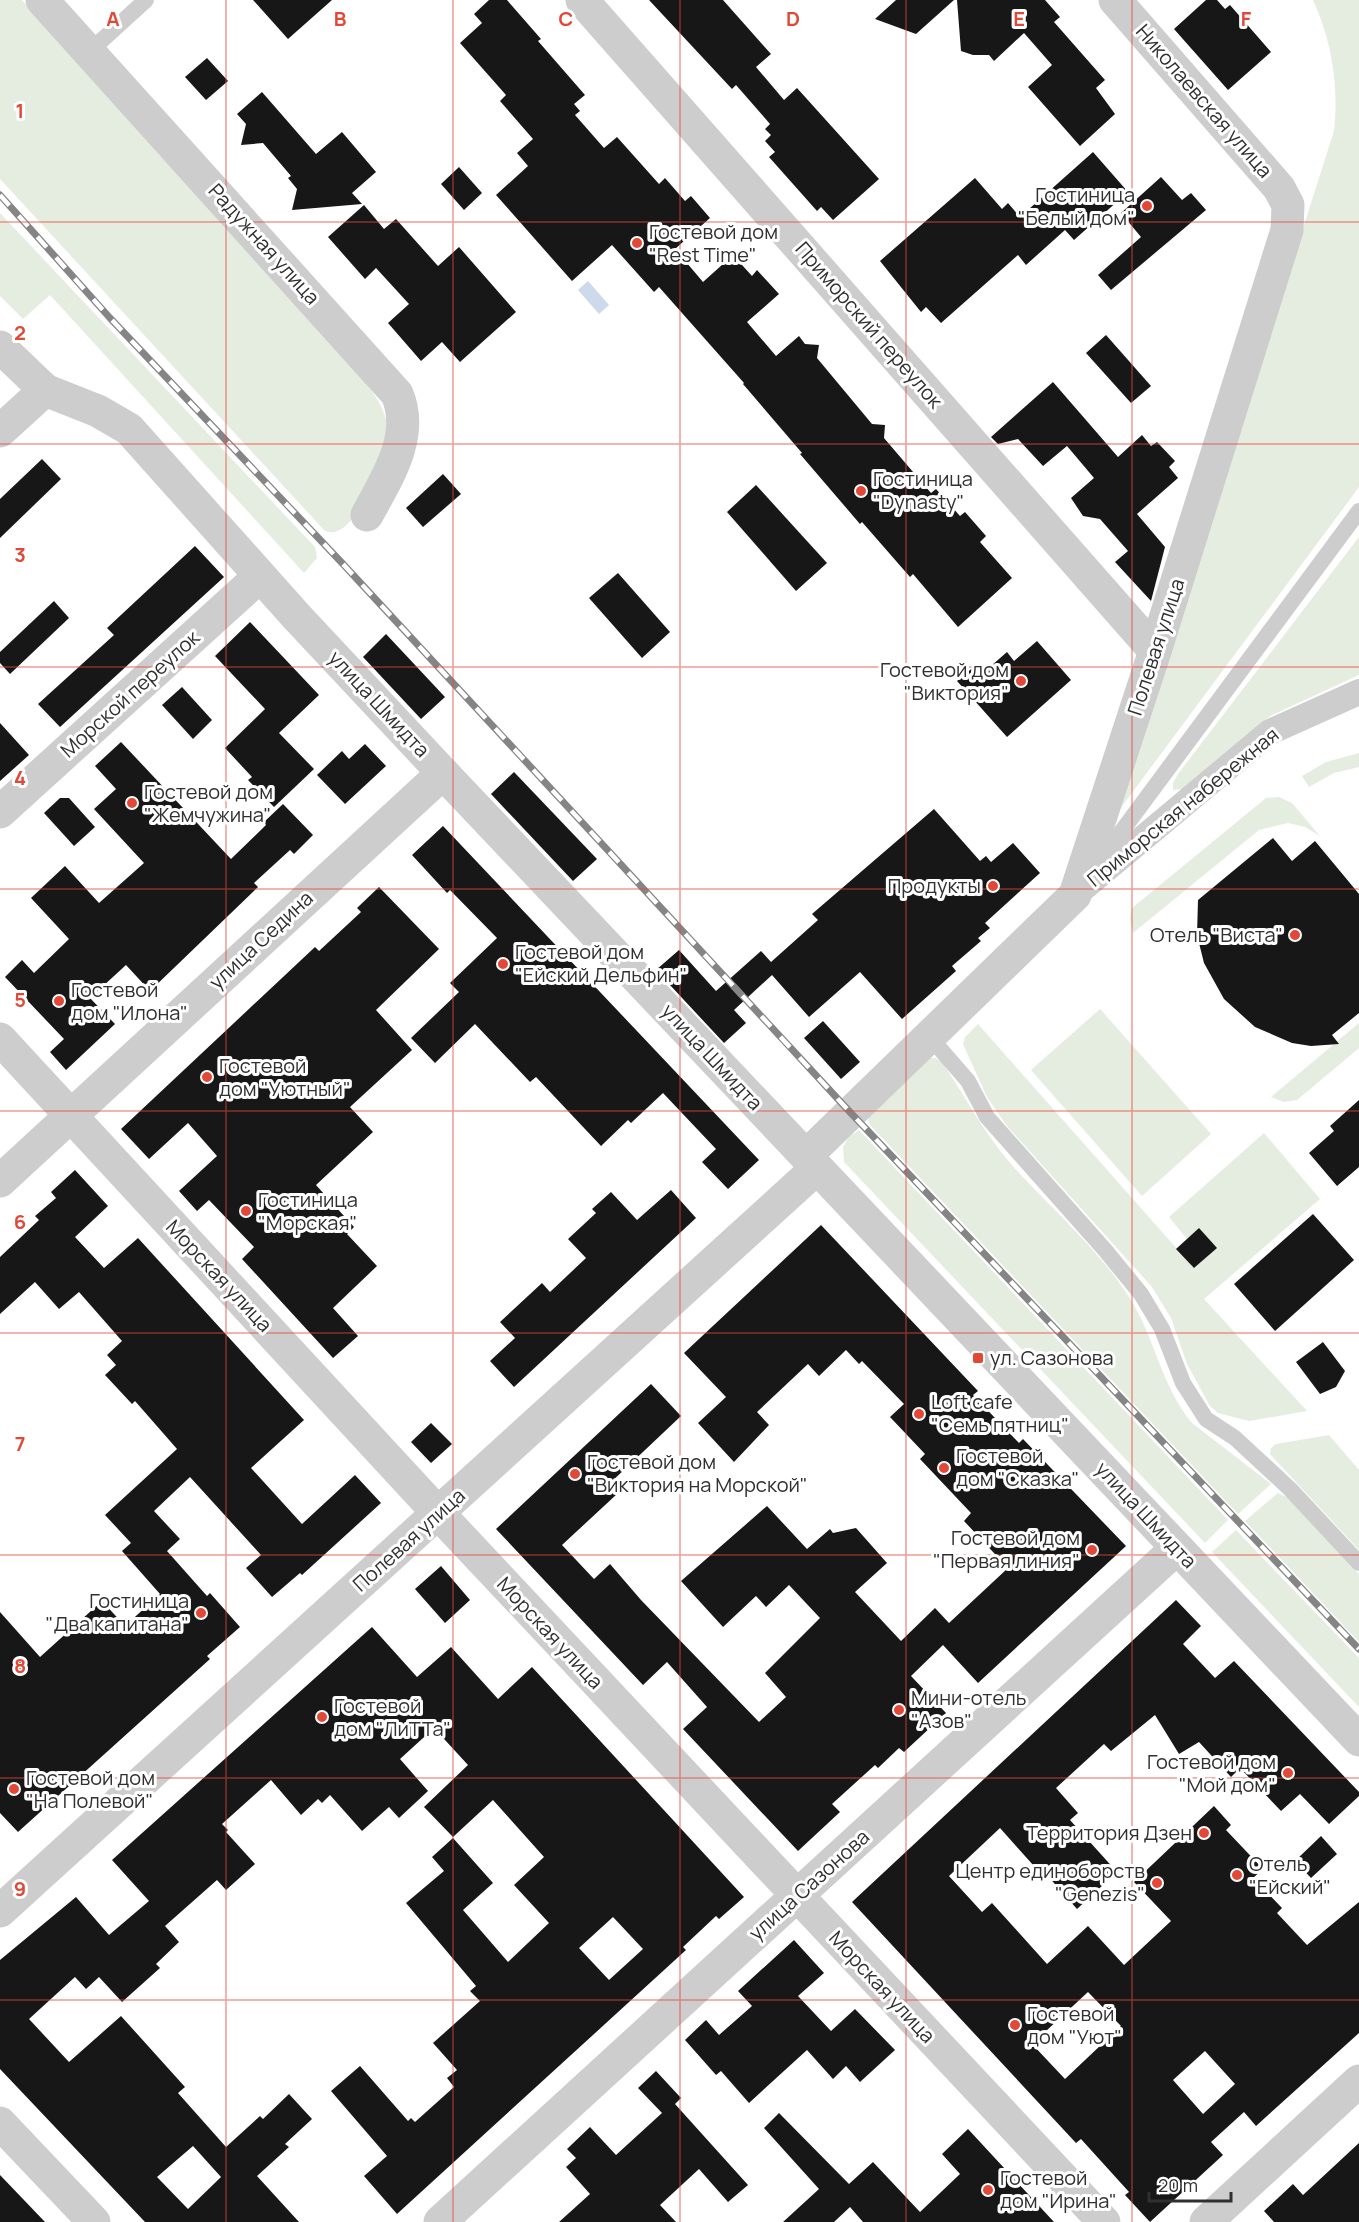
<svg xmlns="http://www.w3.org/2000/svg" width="1359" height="2222" font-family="Manrope,sans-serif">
	<rect width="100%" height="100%" fill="#fff"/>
	<g fill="#e4eddf">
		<path d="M0 0H22L338 351C358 375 387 400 388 433 380 456 358 543 325 531L0 179Z"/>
		<path d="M1313 0H1359V487L1120 809 1117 811 1334 131C1339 87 1332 41 1313 0Z"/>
		<polygon points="0,213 315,547 317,558 304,573 50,295 23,319 0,296"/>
		<polygon points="1359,537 1359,675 1270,716 1183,789 1173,790 1173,783 1178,774"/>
		<polygon points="1359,753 1359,767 1334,773 1309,787 1302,776 1326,762"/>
		<polygon points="1279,797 1292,803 1320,836 1305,827 1288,823 1259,830 1133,933 1130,918 1132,908 1266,798"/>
		<polygon points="1100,1009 1211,1134 1142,1196 1031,1070"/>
		<polygon points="1359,1023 1359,1048 1297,1100 1284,1102 1271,1097"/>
		<polygon points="978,1024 1194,1268 1216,1248 1187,1239 1169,1217 1264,1133 1320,1199 1204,1299 1307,1411 1249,1421 1218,1413 1210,1406 1187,1364 1171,1318 1152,1287 1007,1126 987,1097 963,1044 965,1037"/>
		<path d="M925 1058H935L942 1062C965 1096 983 1132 1011 1164 1050 1208 1097 1247 1129 1297 1155 1337 1161 1386 1192 1423L1271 1484 1238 1514 870 1125 868 1118Z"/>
		<polygon points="859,1130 1228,1520 1205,1543 844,1162 843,1147 849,1137"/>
		<polygon points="1329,1435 1359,1470 1359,1550 1270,1454 1271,1448 1276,1444"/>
		<polygon points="1278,1493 1291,1499 1359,1574 1359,1642 1245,1521"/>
		<polygon points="1236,1530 1359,1658 1359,1707 1212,1552"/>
	</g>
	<polygon fill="#ccdaec" points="588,281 609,305 599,314 578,290"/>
	<g fill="#171717" fill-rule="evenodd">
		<polygon points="253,0 332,0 288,39"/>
		<polygon points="489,0 507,0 541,39 538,41 585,95 574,104 580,111 575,115 604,148 617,137 659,184 665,178 685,201 691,196 710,218 675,249 703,282 733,255 752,276 757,270 779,294 747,322 776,356 799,336 805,344 819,345 817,358 872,424 885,425 884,438 931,493 936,489 960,516 965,512 986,536 980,542 1012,578 958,627 913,574 910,577 862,522 860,524 800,454 802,453 743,384 744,383 659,287 654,292 612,245 572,281 496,195 528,166 517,153 533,139 500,101 506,95 460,43 482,23 474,14"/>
		<polygon points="649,0 723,0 771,54 756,67 784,100 797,88 879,179 833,220 821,207 817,211 769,157 775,152 765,141 771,135 765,129 770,124 736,85 732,89"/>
		<polygon points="896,0 954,0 916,34 875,19"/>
		<polygon points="957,0 1045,0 1060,17 1054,22 1105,80 1096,88 1115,114 1080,146 1028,87 1052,65 1024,33 994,61 989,55 973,55 961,51"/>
		<polygon points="1206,0 1217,0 1225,9 1230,5 1271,52 1228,90 1174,29"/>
		<polygon points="207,58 228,81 206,100 185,77"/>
		<polygon points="262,92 316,154 342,132 376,172 352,193 362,204 292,210 297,189 288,178 291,176 263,143 241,145 246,124 237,114"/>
		<polygon points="1093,152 1128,192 1074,240 1065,230 1026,265 1018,255 941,323 926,307 921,312 880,261 975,178 1002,209 1008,203 1020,217"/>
		<polygon points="459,167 482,193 464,210 441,184"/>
		<polygon points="1161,177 1182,200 1191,193 1206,210 1111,290 1098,275 1141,237 1121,213"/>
		<polygon points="364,205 384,229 396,219 438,266 459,247 516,312 460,362 442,342 421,361 388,323 409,304 376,268 365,279 328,237"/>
		<polygon points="1106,335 1151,386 1131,403 1086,353"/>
		<polygon points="1053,382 1118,457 1142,435 1151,446 1157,442 1175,461 1169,467 1178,478 1137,514 1165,547 1151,601 1115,562 1128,551 1100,519 1083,516 1071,498 1094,478 1067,446 1043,466 1018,439 998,444 991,437"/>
		<polygon points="42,459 61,479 0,538 0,499"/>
		<polygon points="443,474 461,494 423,527 406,508"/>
		<polygon points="756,485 827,563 796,591 727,512"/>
		<polygon points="195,546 224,577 60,727 38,704 114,635 107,628"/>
		<polygon points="618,573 670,632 642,658 589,598"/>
		<polygon points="54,601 69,618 10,674 0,663 0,652"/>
		<polygon points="250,622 319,695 279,733 314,769 274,807 248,780 252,777 225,748 265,709 215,656"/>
		<polygon points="386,634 445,697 421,719 363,657"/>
		<polygon points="1037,641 1071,680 1007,737 957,681 976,665 983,673 1007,652 1014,661"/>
		<polygon points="182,687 212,720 193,739 162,705"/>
		<polygon points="0,723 29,755 0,781"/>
		<polygon points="121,742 231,859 266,825 264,822 283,804 313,835 294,854 290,850 254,883 258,887 150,991 126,965 90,998 115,1024 66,1070 50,1052 64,1039 5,977 22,960 34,973 69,939 31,898 65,866 99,903 144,863 94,809 116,789 95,766"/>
		<polygon points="365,744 386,766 345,804 317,775 342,751 349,759"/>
		<polygon points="514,772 597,859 573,881 491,794"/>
		<polygon points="60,798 69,798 95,827 74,846 44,813"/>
		<polygon points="934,809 980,861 986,856 991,862 1013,843 1040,873 985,923 990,928 978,938 981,941 952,966 956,971 902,1019 860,972 809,1017 772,975 734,1010 746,1023 724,1043 656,970 679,950 716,991 761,951 771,962 818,920 812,914"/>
		<polygon points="443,826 759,1160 728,1189 702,1162 716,1149 663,1093 631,1123 628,1120 601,1146 536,1077 530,1082 475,1024 435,1063 411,1038 459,992 450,983 497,938 450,890 447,893 412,855"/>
		<polygon points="1273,838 1292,861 1315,841 1359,894 1359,1013 1332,1035 1339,1044 1311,1046 1292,1043 1255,1027 1224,999 1204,963 1197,935 1198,900"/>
		<polygon points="379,887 439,949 376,1010 412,1050 350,1107 373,1132 316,1185 354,1227 347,1234 377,1266 333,1308 358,1336 333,1358 242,1259 254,1247 209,1200 197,1211 179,1191 217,1156 188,1123 149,1159 121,1129 315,947 319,951 361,912 357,908"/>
		<polygon points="823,1021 860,1062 841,1079 804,1038"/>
		<polygon points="1359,1100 1359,1167 1337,1186 1309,1153 1334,1131 1330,1126"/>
		<polygon points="75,1170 108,1206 75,1237 104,1268 138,1238 304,1420 251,1468 302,1524 355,1475 381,1503 302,1575 300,1573 272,1597 246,1568 261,1555 190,1477 154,1511 180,1539 167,1551 207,1596 210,1593 240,1627 207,1656 210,1659 18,1832 0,1813 0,1612 40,1657 102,1601 125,1626 160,1594 122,1551 131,1543 105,1515 177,1449 135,1401 132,1404 105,1375 116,1365 107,1355 122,1341 79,1292 59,1309 35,1282 0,1314 0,1257 39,1220 35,1216 56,1198 51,1192"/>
		<polygon points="671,1190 696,1218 514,1387 490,1361 515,1338 500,1322 542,1283 550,1292 586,1258 568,1239 596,1213 592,1209 611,1192 637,1220"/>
		<polygon points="1313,1214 1354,1260 1275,1331 1234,1284"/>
		<polygon points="821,1225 978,1391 973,1395 1019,1443 1023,1439 1126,1546 978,1683 943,1645 911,1676 946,1713 904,1752 899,1748 878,1768 875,1765 832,1804 840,1812 798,1851 683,1729 707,1707 667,1662 643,1685 496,1529 651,1384 681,1416 608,1485 617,1494 562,1545 594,1579 610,1564 641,1600 759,1722 786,1697 765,1673 820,1618 789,1585 766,1607 756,1596 723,1627 681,1581 767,1506 807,1549 830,1529 833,1533 856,1528 887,1563 855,1592 901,1641 935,1608 949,1623 1008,1568 964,1521 971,1513 920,1459 925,1454 890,1417 904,1404 862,1361 859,1364 846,1350 819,1376 808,1364 757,1412 769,1425 734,1462 698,1423 726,1397 684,1353"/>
		<polygon points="1199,1228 1217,1248 1194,1268 1176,1249"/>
		<polygon points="1323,1342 1345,1371 1336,1387 1320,1394 1296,1362"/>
		<polygon points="431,1423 452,1444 431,1463 411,1442"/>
		<polygon points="441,1566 470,1600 445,1623 415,1589"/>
		<path d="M1176 1600 1201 1626 1183 1644 1215 1678 1234 1661 1359 1792V1796L1329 1824 1300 1794 1281 1811 1240 1768 1231 1777 1199 1742 1179 1754 1155 1715 1111 1751 1104 1744 1056 1788 1078 1813 1070 1820 1117 1872 1077 1909 1046 1874 1042 1875 1000 1828 949 1876 982 1912 992 1903 1047 1964 1088 1926 1124 1965 1171 1921 1134 1882 1214 1806 1231 1825 1226 1830 1263 1869 1253 1878 1282 1908 1277 1913 1307 1945 1359 1902V2033L1256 2126 1244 2112 1211 2142 1223 2155 1150 2222 1125 2195 1129 2192 1081 2139 1076 2143 852 1902ZM1088 1992 1121 2026 1065 2079 1032 2044ZM1205 2051 1235 2084 1203 2114 1173 2080Z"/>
		<path d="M372 1627 417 1677 451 1647 498 1699 532 1667 744 1897 719 1919 716 1916 683 1947 686 1950 397 2214 364 2176 387 2156 331 2091 360 2066 408 2121 411 2118 415 2122 454 2087 447 2078 457 2070 433 2043 480 2001 470 1991 476 1986 406 1903 444 1871 432 1857 453 1838 493 1883 463 1910 508 1962 549 1923 514 1885 544 1857 493 1800 453 1837 424 1807 468 1765 434 1728 400 1759 428 1791 399 1818 389 1807 362 1831 330 1795 322 1803 318 1799 301 1815 271 1780 222 1824 228 1830 226 1832 255 1864 226 1890 217 1880 165 1926 179 1942 156 1964 160 1968 122 2002 99 1977 86 1989 75 1977 29 2019 69 2062 121 2016 185 2087 178 2093 226 2147 260 2116 263 2119 289 2094 312 2119 285 2144 289 2147 257 2176 299 2222H145L0 2069V1960L76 1897 109 1935 149 1901 112 1860ZM613 1917 643 1949 609 1980 579 1948ZM193 2146 221 2177 188 2209 157 2177Z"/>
		<polygon points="1321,1836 1337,1854 1311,1878 1295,1861"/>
		<polygon points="794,1940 824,1973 798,1996 831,2031 855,2009 895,2050 860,2082 846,2066 833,2079 807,2050 749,2103 721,2071 716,2075 685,2040 706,2020 719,2035 752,2006 738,1991"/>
		<polygon points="656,2071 681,2098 675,2104 748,2185 728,2202 699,2169 660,2205 676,2222 559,2222 590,2194 566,2167 576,2158 567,2149 590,2127 616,2155 662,2113 638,2088"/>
		<polygon points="779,2113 849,2184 873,2162 920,2212 960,2174 942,2154 968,2129 1054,2222 863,2222 850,2207 834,2222 783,2222 819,2189 764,2128"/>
		<polygon points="1359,2143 1359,2222 1274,2222 1264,2211 1293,2184 1303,2195"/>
		<polygon points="0,2175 45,2222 0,2222"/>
	</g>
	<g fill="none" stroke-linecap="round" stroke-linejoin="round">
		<g stroke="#cdcdcd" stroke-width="16">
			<polyline points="90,51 146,0"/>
			<polyline points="1093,870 1359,511"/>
			<polyline points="928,1035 968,1081 987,1117 1105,1250 1141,1294 1162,1329 1183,1383 1206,1419 1235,1438 1290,1489 1359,1563"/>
		</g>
		<polyline stroke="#cdcdcd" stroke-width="26" points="1075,895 1270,732 1359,692"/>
		<g stroke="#cdcdcd" stroke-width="33">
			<path d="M42 0 397 394C415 436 387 478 367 515"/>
			<polyline points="582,0 1155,651"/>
			<polyline points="0,347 45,390"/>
			<polyline points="0,812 260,576"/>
			<polyline points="0,1039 438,1513 1104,2222"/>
			<polyline points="806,1156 1075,895 1155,651 1287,230 1288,205 1279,188 1115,0"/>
			<polyline points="0,1181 443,773"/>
			<polyline points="0,1911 817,1168"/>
			<polyline points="0,2123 94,2222"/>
			<polyline points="440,2222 1177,1548"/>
			<polyline points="1206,2222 1359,2081"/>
		</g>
		<polyline stroke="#cdcdcd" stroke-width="33" points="0,431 45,390 98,411 129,429 297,617 443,773 1359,1740"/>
		<g stroke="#858585" stroke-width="7">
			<polyline id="rail" points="0,195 110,318 343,564 849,1111 1359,1649"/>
		</g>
		<use href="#rail" stroke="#fff" stroke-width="4.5" stroke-dasharray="14" stroke-linecap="butt"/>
	</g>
	<path fill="none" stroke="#e14838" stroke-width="1.5" stroke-opacity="0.55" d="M226 0V2222M453 0V2222M680 0V2222M906 0V2222M1132 0V2222M0 222H1359M0 444H1359M0 667H1359M0 889H1359M0 1111H1359M0 1333H1359M0 1555H1359M0 1778H1359M0 2000H1359"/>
	<g fill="#e14838" stroke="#fff" stroke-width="2">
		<circle cx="1147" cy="206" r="6"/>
		<circle cx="637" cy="243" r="6"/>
		<circle cx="861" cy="491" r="6"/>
		<circle cx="1021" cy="681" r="6"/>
		<circle cx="132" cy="803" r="6"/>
		<circle cx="993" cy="886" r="6"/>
		<circle cx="1295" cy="935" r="6"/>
		<circle cx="503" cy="964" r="6"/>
		<circle cx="59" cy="1001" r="6"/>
		<circle cx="207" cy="1077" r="6"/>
		<circle cx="246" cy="1211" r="6"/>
		<rect x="972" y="1352" width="12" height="12" rx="3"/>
		<circle cx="919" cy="1414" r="6"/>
		<circle cx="944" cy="1468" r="6"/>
		<circle cx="575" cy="1474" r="6"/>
		<circle cx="1092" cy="1550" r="6"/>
		<circle cx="201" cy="1613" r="6"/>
		<circle cx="899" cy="1710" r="6"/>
		<circle cx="322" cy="1717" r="6"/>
		<circle cx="1288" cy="1773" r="6"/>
		<circle cx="14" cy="1789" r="6"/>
		<circle cx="1204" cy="1833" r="6"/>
		<circle cx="1237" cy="1875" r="6"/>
		<circle cx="1157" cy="1883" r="6"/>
		<circle cx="1015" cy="2025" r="6"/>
		<circle cx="988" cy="2190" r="6"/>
	</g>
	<g text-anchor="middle" stroke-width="6" stroke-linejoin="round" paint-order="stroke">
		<g font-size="20" fill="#303030" stroke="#fff">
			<text transform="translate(1204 101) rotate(49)" y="7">Николаевская улица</text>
			<text transform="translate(264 244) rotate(48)" y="7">Радужная улица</text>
			<text transform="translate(869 325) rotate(49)" y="7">Приморский переулок</text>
			<text transform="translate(1156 647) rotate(-72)" y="7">Полевая улица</text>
			<text transform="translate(130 694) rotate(-42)" y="7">Морской переулок</text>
			<text transform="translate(379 704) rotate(47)" y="7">улица Шмидта</text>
			<text transform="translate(1183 807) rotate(-39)" y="7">Приморская набережная</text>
			<text transform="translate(261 940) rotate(-43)" y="7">улица Седина</text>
			<text transform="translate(712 1057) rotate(47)" y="7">улица Шмидта</text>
			<text transform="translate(219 1276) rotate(47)" y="7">Морская улица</text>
			<text transform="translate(1146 1515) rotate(47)" y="7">улица Шмидта</text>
			<text transform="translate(409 1540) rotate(-42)" y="7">Полевая улица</text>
			<text transform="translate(550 1633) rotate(47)" y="7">Морская улица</text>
			<text transform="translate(809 1885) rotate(-42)" y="7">улица Сазонова</text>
			<text transform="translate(882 1987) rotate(47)" y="7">Морская улица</text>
		</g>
		<g font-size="20" fill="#303030" stroke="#fff" text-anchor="start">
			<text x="1135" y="202" text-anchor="end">Гостиница<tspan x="1135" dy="23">"Белый дом"</tspan></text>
			<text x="649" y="239">Гостевой дом<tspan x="649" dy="23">"Rest Time"</tspan></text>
			<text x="873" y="486">Гостиница<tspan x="873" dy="23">"Dynasty"</tspan></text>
			<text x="1009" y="677" text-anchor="end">Гостевой дом<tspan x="1009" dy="23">"Виктория"</tspan></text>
			<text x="144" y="799">Гостевой дом<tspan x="144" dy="23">"Жемчужина"</tspan></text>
			<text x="981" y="893" text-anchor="end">Продукты</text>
			<text x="1283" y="942" text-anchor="end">Отель "Виста"</text>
			<text x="515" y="959">Гостевой дом<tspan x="515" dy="23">"Ейский Дельфин"</tspan></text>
			<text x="71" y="997">Гостевой<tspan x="71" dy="23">дом "Илона"</tspan></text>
			<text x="219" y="1073">Гостевой<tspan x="219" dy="23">дом "Уютный"</tspan></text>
			<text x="258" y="1207">Гостиница<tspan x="258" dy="23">"Морская"</tspan></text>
			<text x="990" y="1365">ул. Сазонова</text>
			<text x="931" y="1409">Loft cafe<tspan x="931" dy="23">"Семь пятниц"</tspan></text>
			<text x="956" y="1463">Гостевой<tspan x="956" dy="23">дом "Сказка"</tspan></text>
			<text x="587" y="1469">Гостевой дом<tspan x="587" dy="23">"Виктория на Морской"</tspan></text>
			<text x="1080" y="1545" text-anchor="end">Гостевой дом<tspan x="1080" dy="23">"Первая линия"</tspan></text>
			<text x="189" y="1608" text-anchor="end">Гостиница<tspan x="189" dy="23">"Два капитана"</tspan></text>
			<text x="911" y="1705">Мини-отель<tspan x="911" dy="23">"Азов"</tspan></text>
			<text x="334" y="1713">Гостевой<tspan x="334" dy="23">дом "ЛиТТа"</tspan></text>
			<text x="1276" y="1769" text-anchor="end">Гостевой дом<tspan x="1276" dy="23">"Мой дом"</tspan></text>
			<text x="26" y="1785">Гостевой дом<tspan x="26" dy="23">"На Полевой"</tspan></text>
			<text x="1192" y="1840" text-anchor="end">Территория Дзен</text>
			<text x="1249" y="1871">Отель<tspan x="1249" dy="23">"Ейский"</tspan></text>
			<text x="1145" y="1878" text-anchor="end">Центр единоборств<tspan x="1145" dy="23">"Genezis"</tspan></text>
			<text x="1027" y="2021">Гостевой<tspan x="1027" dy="23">дом "Уют"</tspan></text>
			<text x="1000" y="2185">Гостевой<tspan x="1000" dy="23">дом "Ирина"</tspan></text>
		</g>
	</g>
	<g font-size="20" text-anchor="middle" font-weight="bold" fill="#e14838" stroke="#fff" stroke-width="6" stroke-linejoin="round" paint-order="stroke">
		<text x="113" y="26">A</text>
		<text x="340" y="26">B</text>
		<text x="566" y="26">C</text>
		<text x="793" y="26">D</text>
		<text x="1019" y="26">E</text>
		<text x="1246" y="26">F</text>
		<text x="20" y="118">1</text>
		<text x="20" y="340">2</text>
		<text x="20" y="562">3</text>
		<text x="20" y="785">4</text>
		<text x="20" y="1007">5</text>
		<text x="20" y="1229">6</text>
		<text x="20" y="1451">7</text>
		<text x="20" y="1673">8</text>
		<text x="20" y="1896">9</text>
	</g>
	<path d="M1149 2192v9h82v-9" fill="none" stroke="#303030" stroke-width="3"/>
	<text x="1158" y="2192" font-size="18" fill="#303030" stroke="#ffffff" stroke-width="4.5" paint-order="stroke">20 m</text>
</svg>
